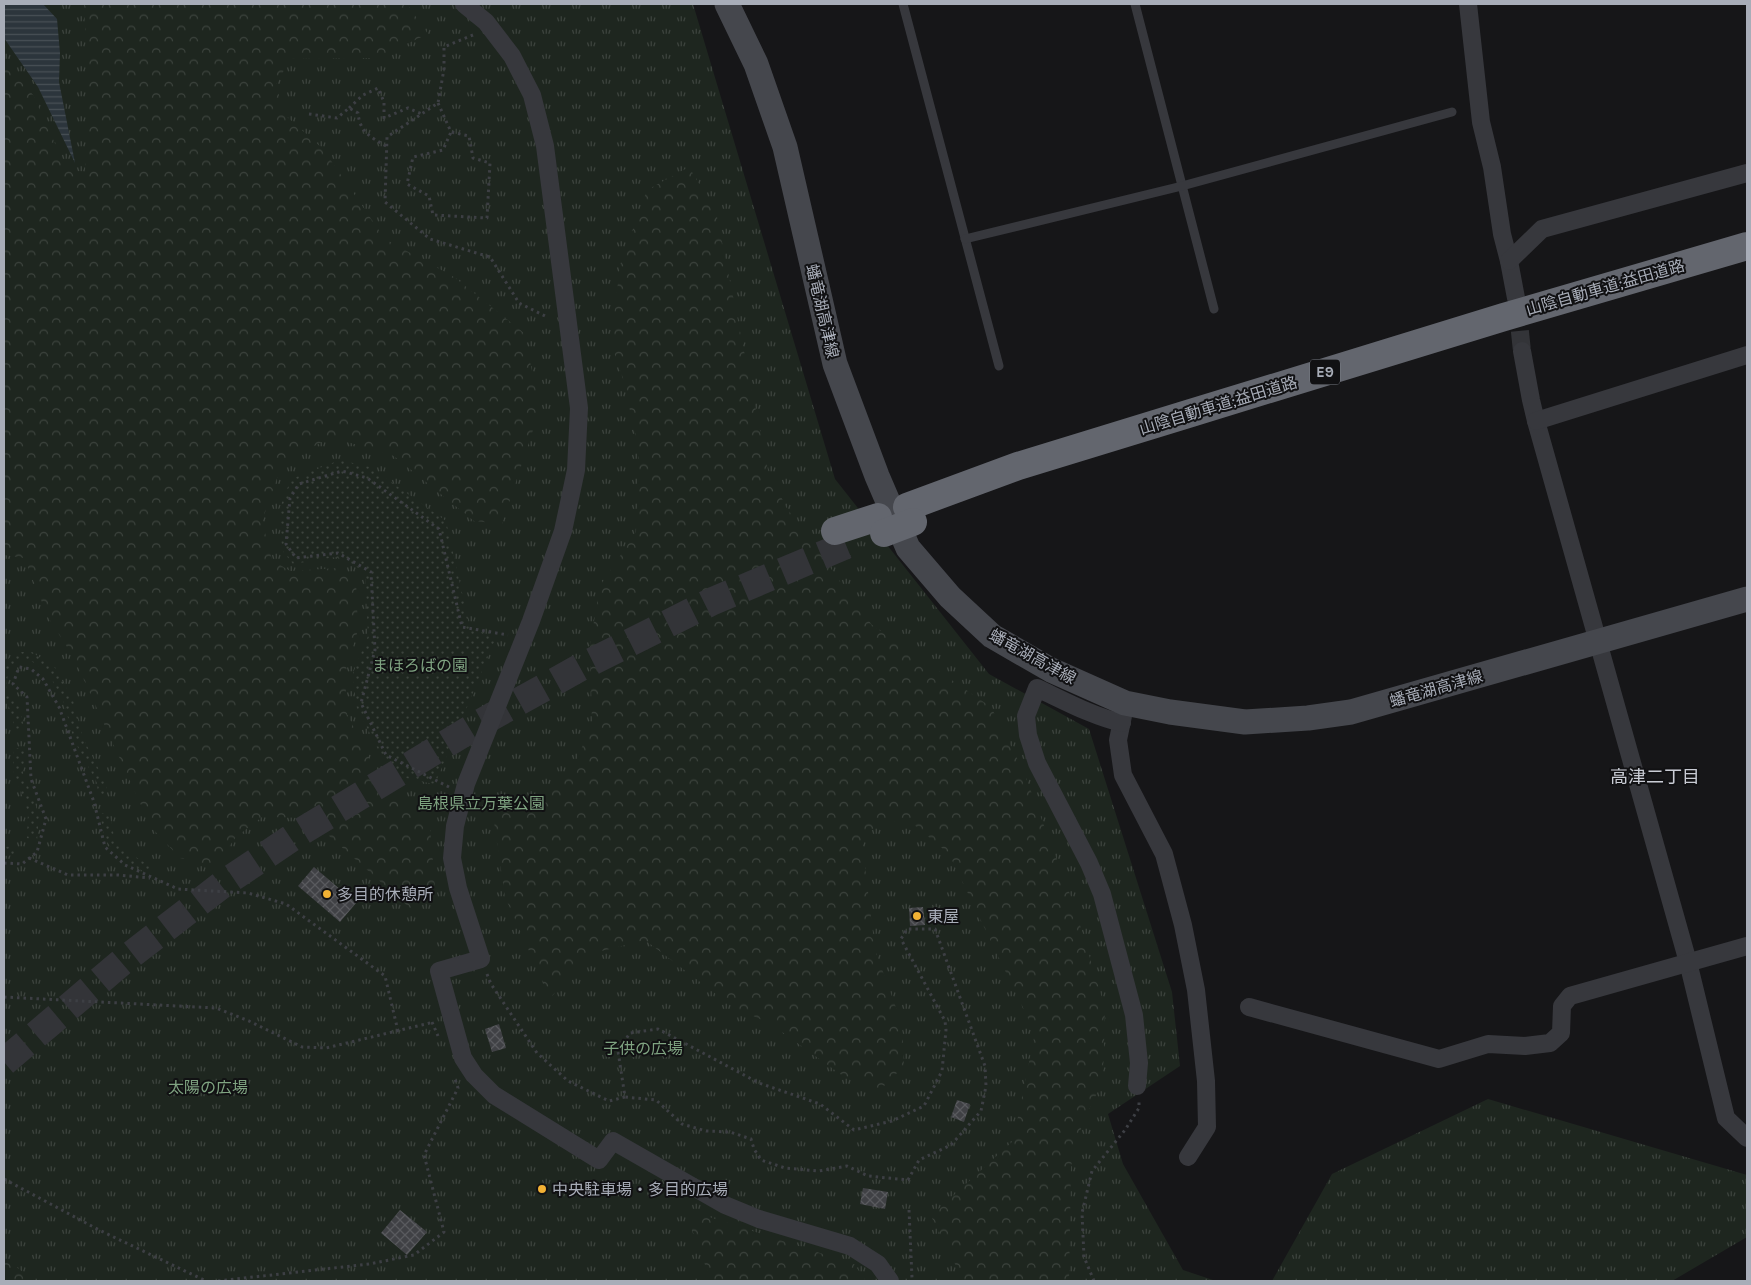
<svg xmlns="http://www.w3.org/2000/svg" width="1751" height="1285" font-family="Karla,'Noto Sans JP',sans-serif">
	<defs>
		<pattern id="grass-tufts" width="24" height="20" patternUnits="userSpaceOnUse" patternTransform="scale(1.25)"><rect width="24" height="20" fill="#1e261f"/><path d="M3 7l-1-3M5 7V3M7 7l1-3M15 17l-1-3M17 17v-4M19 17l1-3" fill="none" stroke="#3c433d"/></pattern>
		<pattern id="forest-crowns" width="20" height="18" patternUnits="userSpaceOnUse" patternTransform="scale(1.25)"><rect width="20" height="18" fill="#1e261f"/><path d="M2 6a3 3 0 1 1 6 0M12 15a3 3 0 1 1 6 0" fill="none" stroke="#3c433d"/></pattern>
		<pattern id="garden-dots" width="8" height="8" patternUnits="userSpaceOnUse" patternTransform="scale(1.25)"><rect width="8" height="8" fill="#1e261f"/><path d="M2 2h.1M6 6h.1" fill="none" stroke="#3c433d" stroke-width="1.8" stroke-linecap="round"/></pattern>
		<pattern id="water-rules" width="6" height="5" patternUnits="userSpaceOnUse" patternTransform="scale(1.25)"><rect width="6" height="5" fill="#2c353c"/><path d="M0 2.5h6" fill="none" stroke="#485056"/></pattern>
		<pattern id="building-cross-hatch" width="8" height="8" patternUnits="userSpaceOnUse" patternTransform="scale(1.25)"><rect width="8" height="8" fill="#404145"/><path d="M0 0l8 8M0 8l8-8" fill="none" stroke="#595a5e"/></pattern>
	</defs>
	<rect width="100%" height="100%" fill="#161618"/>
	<g fill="url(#grass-tufts)">
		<polygon points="4,4 693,4 835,479 989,674 1089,729 1172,992 1180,1066 1108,1114 1123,1164 1183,1270 1216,1281 4,1281"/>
		<polygon points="1488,1099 1747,1175 1747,1237 1672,1281 1272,1281 1332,1174"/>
	</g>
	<g fill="url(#forest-crowns)">
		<polygon points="84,4 407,4 428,34 376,58 290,59 276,85 285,115 323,149 385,239 454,277 524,333 540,409 502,524 474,521 394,456 331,437 282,464 262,521 272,560 290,571 338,568 356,581 358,630 345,673 347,714 374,767 430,826 435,888 411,909 309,818 262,817 236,837 215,866 180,858 151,827 74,658 48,617 24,558 4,555 4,59 33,95 67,170 85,172 89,117"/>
		<polygon points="689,167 716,212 768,470 786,507 872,625 991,707 1023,770 1074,905 1105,1008 1103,1080 1082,1125 1071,1166 1069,1281 966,1281 963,1280 931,1216 1013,1141 1035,1033 949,854 906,818 861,833 875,950 902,1024 904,1066 881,1089 843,1076 771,1024 733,1007 645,940 594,953 550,998 505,897 492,808 540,802 570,775 592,724 590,645 600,586 636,532 639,451 623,379 611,343 620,265 647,190"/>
		<polygon points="700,1214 854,1264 866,1281 711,1281 691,1227"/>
		<polygon points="4,1258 35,1281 4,1281"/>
	</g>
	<g fill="url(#garden-dots)">
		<polygon points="340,460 370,467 446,521 469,624 495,640 435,784 412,780 389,771 356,706 353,673 368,636 365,571 336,557 293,564 282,550 279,510 291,479"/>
		<polygon points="16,652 32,652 55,668 73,700 83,738 106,784 107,794 98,795 97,783 74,740 64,703 49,674 30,660 19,661 8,672 6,690 20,708 24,728 15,729 10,709 4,699 4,663"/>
		<polygon points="14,748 25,749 23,773 39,814 37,841 27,838 28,812 13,770"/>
		<polygon points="109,812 114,836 124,850 152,867 146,873 117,855 105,839 100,814"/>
		<polygon points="14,846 16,855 4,856 4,847"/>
	</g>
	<polygon fill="url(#water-rules)" points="4,4 43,4 57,19 60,53 59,82 75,163 38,87 4,38"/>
	<g fill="url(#building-cross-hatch)">
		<polygon points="314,867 356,903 340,922 298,886"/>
		<polygon points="923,907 925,925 910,926 909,908"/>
		<polygon points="499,1024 506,1048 492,1052 485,1029"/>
		<polygon points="957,1100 970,1104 964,1122 951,1117"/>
		<polygon points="863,1188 888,1192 885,1209 860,1204"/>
		<polygon points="400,1210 427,1232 407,1255 381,1233"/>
	</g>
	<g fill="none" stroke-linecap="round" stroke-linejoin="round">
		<polyline stroke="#333438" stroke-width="18" stroke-dasharray="18 9" stroke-linecap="butt" points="1517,304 1522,351"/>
		<polyline stroke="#333438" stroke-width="28" stroke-dasharray="28 14" stroke-linecap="butt" points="4,1062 123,961 223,884 299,833 482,722 583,666 713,601 846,545"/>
		<g stroke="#3d3f44" stroke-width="3" stroke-dasharray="2.5 4" stroke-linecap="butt">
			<polyline points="473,35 444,47 444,69 438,103 387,137 385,202 430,239 490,257 519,303 545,316"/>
			<polyline points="438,103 451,132 469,136 473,158 490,163 487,218 433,215 429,196 407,184 413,157 443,150 451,132"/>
			<polyline points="349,108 363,95 378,88 384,102 384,118 408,108 422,114"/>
			<path d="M309 114 337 118 349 108 358 113C360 133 371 137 386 146"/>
			<polyline points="449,787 386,755 361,703 375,650 371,572 338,553 296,558 286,544 290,498 299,484 342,471 367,478 439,529 462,627 508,635"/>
			<polyline points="29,858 68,875 118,875 150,878"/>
			<polyline points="4,863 22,864 37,852 46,819 31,779 27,697 13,684 19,667 31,669 43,679 59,707 94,802 105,847 125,865 178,889 248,893 286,904 385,976 398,1031"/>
			<polyline points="487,974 491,984 537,1053 568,1081 609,1101 625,1097 618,1051 630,1033 658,1029 759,1083 820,1104 854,1130 892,1121 924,1106 942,1071 946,1030 945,1021 901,939 907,929 935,929 985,1066 986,1086 981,1111 951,1145 919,1160 908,1180 868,1176 847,1166 819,1171 785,1168 761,1160 754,1149 751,1139 730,1132 706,1131 682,1124 656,1100 625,1097"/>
			<polyline points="4,997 216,1008 249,1021 302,1047 326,1048 434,1022"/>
			<polyline points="432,1022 438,1036"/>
			<polyline points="4,1179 99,1230 206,1281"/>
			<polyline points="909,1210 912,1278 914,1281"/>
			<polyline points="218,1281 369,1264 414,1255 444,1232 424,1155 458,1088 455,1079"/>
			<polyline points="1094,1281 1084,1257 1082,1213 1092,1171 1125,1130 1139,1108 1139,1101"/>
		</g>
		<g stroke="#37383d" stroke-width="9">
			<polyline points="903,4 999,366"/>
			<polyline points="1135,4 1214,309"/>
			<polyline points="965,239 1182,186 1452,112"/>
		</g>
		<g stroke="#37383d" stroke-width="18">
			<polyline points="464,4 486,22 512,56 532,95 545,146 579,408 576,470 563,531 531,621 466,784 455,826 452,858 458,888 481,959 439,971 463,1058 474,1075 494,1095 599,1160 613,1141 725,1205 759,1219 850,1246 878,1264 890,1281"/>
			<polyline points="1468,4 1481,122 1492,167 1502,234 1509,261 1516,298"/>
			<polyline points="1509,261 1542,229 1747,173"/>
			<polyline points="1522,351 1531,400 1536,421 1688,962 1726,1118 1747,1138"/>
			<polyline points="1536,421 1747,355"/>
			<polyline points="1124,711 1118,740 1123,775 1164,854 1183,925 1196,990 1206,1081 1207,1127 1188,1157"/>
			<path d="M1122 723C1092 716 1065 701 1037 688L1026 716 1028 735 1037 763 1089 863 1102 894 1134 1015 1139 1063 1137 1086"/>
			<polyline points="1249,1007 1439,1059 1488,1044 1525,1046 1550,1043 1561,1033 1562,1006 1570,996 1747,946"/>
		</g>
		<polyline stroke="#45474d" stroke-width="25" points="727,4 756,64 785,147 835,364 877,476 908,548 950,597 992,636 1051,670 1125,703 1170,712 1245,722 1308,718 1351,712 1747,599"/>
		<g stroke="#63666e" stroke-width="28">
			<polyline points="907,507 1018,466 1191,413 1504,317 1747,246"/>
			<polyline points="835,531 878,517"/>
		</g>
		<polyline stroke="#63666e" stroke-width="28" points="884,533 913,522"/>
	</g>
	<g fill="#f2b134" stroke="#111113" stroke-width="2">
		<circle cx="327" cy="894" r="5"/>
		<circle cx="917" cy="916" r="5"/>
		<circle cx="542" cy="1189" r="5"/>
	</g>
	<g text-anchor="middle" stroke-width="4" stroke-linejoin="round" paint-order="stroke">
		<rect fill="#111113" stroke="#7b7e86" stroke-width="1" x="1310" y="359.5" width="30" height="25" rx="4"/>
		<g font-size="15" font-weight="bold" fill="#a8adb8">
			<text x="1325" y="377">E9</text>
		</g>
		<g font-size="16" fill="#a8adb8" stroke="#111113">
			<text transform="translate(1605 287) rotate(-16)" y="6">山陰自動車道;益田道路</text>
			<text transform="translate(823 311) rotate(77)" y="6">蟠竜湖高津線</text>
			<text transform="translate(1218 405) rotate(-17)" y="6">山陰自動車道;益田道路</text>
			<text transform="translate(1033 656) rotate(29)" y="6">蟠竜湖高津線</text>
			<text transform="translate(1436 688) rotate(-16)" y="6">蟠竜湖高津線</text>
		</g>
		<g font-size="16" fill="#7fa381" stroke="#111113">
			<text x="420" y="671">まほろばの園</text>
			<text x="481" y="809">島根県立万葉公園</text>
			<text x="643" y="1054">子供の広場</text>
			<text x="208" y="1093">太陽の広場</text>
		</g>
		<g font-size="16" fill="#a8adb8" stroke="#111113" text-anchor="start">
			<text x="337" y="900">多目的休憩所</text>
			<text x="927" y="922">東屋</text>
			<text x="552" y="1195">中央駐車場・多目的広場</text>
		</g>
		<g font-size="18" fill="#c9ccd4" stroke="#111113">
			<text x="1655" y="783">高津二丁目</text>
		</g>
	</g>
	<rect width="1751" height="1285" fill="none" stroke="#a8adb8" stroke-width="10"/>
</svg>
